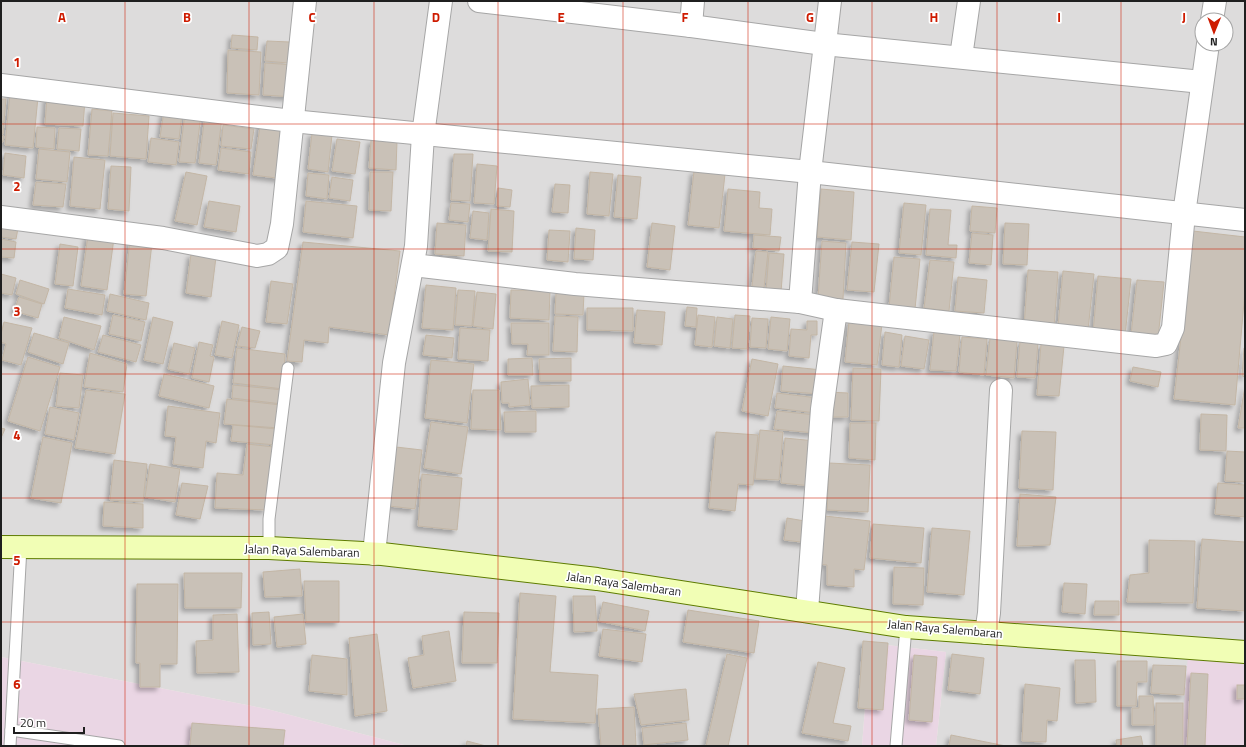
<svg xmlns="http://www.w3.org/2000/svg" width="1246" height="747" font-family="'Titillium Web',sans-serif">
	<defs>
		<filter id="shadow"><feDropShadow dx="-3.5" dy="3.5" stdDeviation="2" flood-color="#0004"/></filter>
	</defs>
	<rect width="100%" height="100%" fill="#f0eee4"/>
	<path fill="#dddcdc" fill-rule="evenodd" d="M1 1H1245V659L1181 746H936L946 652 870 643 862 746H408L267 709 1 657ZM1202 20H1226V44H1202Z"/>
	<g fill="#ead6e4">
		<polygon points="870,643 946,652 936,746 862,746"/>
		<polygon points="1188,655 1245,659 1245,746 1181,746"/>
		<polygon points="1,657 267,709 408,746 1,746"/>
	</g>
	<g fill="#c9c1b7" stroke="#c3b6a5" filter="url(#shadow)">
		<polygon points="232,35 258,37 257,50 231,48"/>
		<polygon points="267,41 290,42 288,63 265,61"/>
		<polygon points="228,50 261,52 259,95 227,93"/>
		<polygon points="265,63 296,65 294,97 263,95"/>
		<polygon points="10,94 38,97 33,148 5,145"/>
		<polygon points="47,97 85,100 83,126 45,124"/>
		<polygon points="1,99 6,99 4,122 1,122"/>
		<polygon points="92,109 112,111 108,156 88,155"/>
		<polygon points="164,111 182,114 179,139 160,137"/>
		<polygon points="113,113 149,116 146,159 110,156"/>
		<polygon points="185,113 201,115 195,163 179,162"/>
		<polygon points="205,115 222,118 216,165 199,163"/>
		<polygon points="261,119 291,123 284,179 253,175"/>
		<polygon points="1,123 4,123 3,134 1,134"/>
		<polygon points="223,125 254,129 251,149 221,146"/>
		<polygon points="37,127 55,128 54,149 36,147"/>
		<polygon points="59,128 81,129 79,151 57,149"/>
		<polygon points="312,133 332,135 328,172 308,169"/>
		<polygon points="1,135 4,136 3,142 1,142"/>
		<polygon points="151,138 179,142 176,165 148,162"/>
		<polygon points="337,139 360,142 355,174 332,171"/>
		<polygon points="371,140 397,141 396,170 369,168"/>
		<polygon points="221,148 251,152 249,174 218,170"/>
		<polygon points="39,149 70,152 67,182 36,179"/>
		<polygon points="5,153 26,156 24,178 3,175"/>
		<polygon points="454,154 473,154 470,201 451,200"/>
		<polygon points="74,157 105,160 100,209 70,206"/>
		<polygon points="477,164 497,166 494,204 474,203"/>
		<polygon points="111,166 131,167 129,211 108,209"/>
		<polygon points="694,171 725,174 719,228 688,225"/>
		<polygon points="186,172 207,176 197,225 175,221"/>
		<polygon points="370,172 393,172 391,211 369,210"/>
		<polygon points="590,172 613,174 609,216 587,214"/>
		<polygon points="308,173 329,175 327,199 306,196"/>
		<polygon points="618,175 641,177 637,219 614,217"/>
		<polygon points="332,177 353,180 350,201 329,198"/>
		<polygon points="36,182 66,184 63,207 33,205"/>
		<polygon points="555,184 570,185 568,213 552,212"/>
		<polygon points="498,188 512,190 510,207 497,206"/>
		<polygon points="728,189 760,192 759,208 772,209 770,235 724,231"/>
		<polygon points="821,189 854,192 851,240 817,237"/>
		<polygon points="209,201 240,206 236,232 204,227"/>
		<polygon points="306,201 357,206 353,238 303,232"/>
		<polygon points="451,203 470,204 468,222 449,220"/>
		<polygon points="904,203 926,205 921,255 899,253"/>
		<polygon points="972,206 997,208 995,233 970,231"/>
		<polygon points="491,209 514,211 512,252 488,251"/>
		<polygon points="930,209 951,210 948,245 957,245 956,258 926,255"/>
		<polygon points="473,211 489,213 487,240 470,238"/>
		<polygon points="1,221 19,223 16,239 1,237"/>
		<polygon points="437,223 466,225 464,256 435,254"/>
		<polygon points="652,223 675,226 670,270 647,267"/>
		<polygon points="1005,223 1029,224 1027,265 1003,264"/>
		<polygon points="576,228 595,230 593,260 574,259"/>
		<polygon points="549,230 570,231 568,262 547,260"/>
		<polygon points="1193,231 1245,237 1245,291 1235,405 1174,399"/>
		<polygon points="972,233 993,235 991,265 969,263"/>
		<polygon points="88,235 114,238 107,290 81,286"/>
		<polygon points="754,235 781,237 779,251 753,248"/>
		<polygon points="1,239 16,242 14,258 1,257"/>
		<polygon points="130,240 152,243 146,296 124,294"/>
		<polygon points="822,241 846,243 843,299 818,298"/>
		<polygon points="303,242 400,251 389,335 329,327 328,343 304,340 302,362 287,361"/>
		<polygon points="852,242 879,244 874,292 847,290"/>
		<polygon points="60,244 78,247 73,286 55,284"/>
		<polygon points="756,251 768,252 764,288 752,286"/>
		<polygon points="769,253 784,254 781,292 766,291"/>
		<polygon points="191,254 216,257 211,297 186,293"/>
		<polygon points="894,257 920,259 915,309 889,307"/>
		<polygon points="930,260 954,262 949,311 924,308"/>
		<polygon points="1028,270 1058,272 1054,328 1024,327"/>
		<polygon points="1063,271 1094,274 1088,330 1058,326"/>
		<polygon points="1,274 16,278 12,295 1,293"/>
		<polygon points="1098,276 1131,279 1125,336 1093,333"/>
		<polygon points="958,277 987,280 984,313 955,311"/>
		<polygon points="20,280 49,289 44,304 16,294"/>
		<polygon points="1137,280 1164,282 1158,338 1131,335"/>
		<polygon points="271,281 293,284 287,324 266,322"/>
		<polygon points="426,285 456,288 453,330 422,328"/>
		<polygon points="68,289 105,295 102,315 65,308"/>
		<polygon points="458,290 475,291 472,326 455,325"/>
		<polygon points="511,290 550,291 549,320 510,318"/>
		<polygon points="477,292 496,294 493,329 473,326"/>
		<polygon points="556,292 584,293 583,315 555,314"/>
		<polygon points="110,294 149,303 146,320 107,311"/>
		<polygon points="19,297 42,304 38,318 14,311"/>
		<polygon points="687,307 697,308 696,327 685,326"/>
		<polygon points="587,308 633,308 633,331 587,330"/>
		<polygon points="637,310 665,312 662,345 634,343"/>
		<polygon points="113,315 145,322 141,341 109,334"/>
		<polygon points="698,315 715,317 712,347 695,345"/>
		<polygon points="735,315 750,316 747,349 732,348"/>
		<polygon points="555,316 578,317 577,352 553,351"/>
		<polygon points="64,317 101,326 94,350 59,338"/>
		<polygon points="153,317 173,322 163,364 144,360"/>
		<polygon points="717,317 733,319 730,348 714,346"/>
		<polygon points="771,317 790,319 787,351 768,349"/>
		<polygon points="752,318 768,319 766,348 750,347"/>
		<polygon points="222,321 239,325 232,358 215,355"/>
		<polygon points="807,321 817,321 817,335 811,335 809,358 789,356 791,329 807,330"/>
		<polygon points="849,321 882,324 877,365 845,362"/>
		<polygon points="4,322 32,328 21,365 2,360 6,344 1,342 1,334"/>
		<polygon points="511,323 549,323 549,355 527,355 528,344 512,344"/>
		<polygon points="242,327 260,331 255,348 237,346"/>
		<polygon points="460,328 490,330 488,361 458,359"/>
		<polygon points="934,331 960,334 956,371 930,370"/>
		<polygon points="885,332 902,335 899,367 882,365"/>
		<polygon points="34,333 69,343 63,364 28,352"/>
		<polygon points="103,335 141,345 136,362 98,352"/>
		<polygon points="426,335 454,338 452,358 423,355"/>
		<polygon points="905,336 929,340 924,369 901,366"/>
		<polygon points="962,337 987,339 984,375 959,372"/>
		<polygon points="990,338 1017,341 1014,378 986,375"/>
		<polygon points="1020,341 1038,343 1035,378 1017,377"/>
		<polygon points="199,342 213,345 210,356 214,357 209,382 192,378"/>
		<polygon points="174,343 195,348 189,374 168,369"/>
		<polygon points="1041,344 1064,346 1059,396 1037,395"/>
		<polygon points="237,348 285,354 283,389 233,383"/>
		<polygon points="1244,348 1245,348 1245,377 1242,376"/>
		<polygon points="90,353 127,364 123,392 84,387"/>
		<polygon points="28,357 60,367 40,431 8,421"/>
		<polygon points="532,358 533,375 508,375 508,359"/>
		<polygon points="571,358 571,381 540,381 539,359"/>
		<polygon points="752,359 778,364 768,416 742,411"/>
		<polygon points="431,360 474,364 467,423 425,418"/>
		<polygon points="783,366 822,370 819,394 781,391"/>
		<polygon points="1133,367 1161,372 1158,387 1130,381"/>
		<polygon points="853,368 881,369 879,421 851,420"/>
		<polygon points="60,373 83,375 79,408 56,406"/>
		<polygon points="164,374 214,386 209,408 159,396"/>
		<polygon points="528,379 530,405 509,407 509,403 502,403 501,382"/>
		<polygon points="233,385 283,390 282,404 232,398"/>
		<polygon points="569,385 569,407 532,408 531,386"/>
		<polygon points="1245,386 1245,428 1238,428"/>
		<polygon points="86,390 125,394 115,454 75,448"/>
		<polygon points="473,390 499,390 501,430 471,429"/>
		<polygon points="828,392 848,393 848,417 827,417"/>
		<polygon points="777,393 818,398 816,413 775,408"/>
		<polygon points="227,399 281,405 279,428 224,424"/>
		<polygon points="168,406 220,413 216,443 206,441 203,468 173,464 176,437 165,436"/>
		<polygon points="50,407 79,413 74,440 45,434"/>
		<polygon points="536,411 536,432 505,432 504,412"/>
		<polygon points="777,411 816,415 814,433 774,429"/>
		<polygon points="1201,414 1227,415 1226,451 1200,450"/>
		<polygon points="431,422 468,427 461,474 424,468"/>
		<polygon points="850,423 876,423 875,460 849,458"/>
		<polygon points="233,425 277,429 276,445 231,441"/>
		<polygon points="1,428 5,429 1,438"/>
		<polygon points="760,430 783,432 779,480 755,479"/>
		<polygon points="1022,431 1056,432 1053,490 1019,488"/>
		<polygon points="716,432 758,435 753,485 738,484 735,511 709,508"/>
		<polygon points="43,437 72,443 61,503 31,498"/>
		<polygon points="785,438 816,441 812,486 781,483"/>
		<polygon points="247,444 274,447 266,510 215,508 217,473 243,475"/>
		<polygon points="396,447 422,450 415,509 389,506"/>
		<polygon points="1227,451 1245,452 1245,482 1225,481"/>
		<polygon points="114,460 147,464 143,502 110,500"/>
		<polygon points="829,463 870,465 868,512 827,510"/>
		<polygon points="150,464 180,469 175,502 145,497"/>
		<polygon points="422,474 462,478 457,530 418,526"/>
		<polygon points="182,483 208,486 200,519 176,515"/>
		<polygon points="1218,483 1245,485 1245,517 1215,514"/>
		<polygon points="1020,494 1056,497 1050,545 1017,546"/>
		<polygon points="104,502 143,504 143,528 103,526"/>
		<polygon points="825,516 870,521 864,570 854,569 854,587 827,585 827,565 819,564"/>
		<polygon points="787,518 811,522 809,543 784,540"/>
		<polygon points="873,524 924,528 921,563 870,558"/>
		<polygon points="932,528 970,531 964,595 927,592"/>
		<polygon points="1202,539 1245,542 1245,611 1197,608"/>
		<polygon points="1149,540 1195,541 1193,603 1127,602 1130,575 1149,573"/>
		<polygon points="894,567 924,568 923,605 893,604"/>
		<polygon points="300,569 302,596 265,597 263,572"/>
		<polygon points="184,573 242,573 241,608 185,608"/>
		<polygon points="304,581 339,581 339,622 306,622"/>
		<polygon points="1064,583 1087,584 1085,614 1062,612"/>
		<polygon points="137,584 178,584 177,664 160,664 160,687 140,687 140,663 136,663"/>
		<polygon points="520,593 556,596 550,672 598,675 595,723 513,719"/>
		<polygon points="573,596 595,596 597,631 574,632"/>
		<polygon points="1095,601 1119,601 1119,615 1094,615"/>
		<polygon points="603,602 649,611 645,631 599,621"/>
		<polygon points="688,610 759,621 754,653 683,642"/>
		<polygon points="269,612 271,644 253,645 252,613"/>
		<polygon points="464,612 499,613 497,663 462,663"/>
		<polygon points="237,614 239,672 197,673 196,641 213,640 213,615"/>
		<polygon points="303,614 306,644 277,647 274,617"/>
		<polygon points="603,629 646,634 642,662 599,656"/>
		<polygon points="449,631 456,681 413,688 408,658 424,655 422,636"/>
		<polygon points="377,634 387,711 355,716 349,638"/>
		<polygon points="863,641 888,643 883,710 858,708"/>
		<polygon points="727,654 747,658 728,746 706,746"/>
		<polygon points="952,654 984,658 980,694 948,690"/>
		<polygon points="312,655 347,659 347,695 309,691"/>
		<polygon points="914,655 937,657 932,722 909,720"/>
		<polygon points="1075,660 1095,660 1096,702 1076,703"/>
		<polygon points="1117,661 1147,661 1147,682 1137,682 1136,706 1117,706"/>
		<polygon points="818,662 845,668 833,723 851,726 848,741 802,733"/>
		<polygon points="1153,665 1186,666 1184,695 1151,693"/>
		<polygon points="1191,673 1208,674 1205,746 1187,746"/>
		<polygon points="1025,684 1060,688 1057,721 1047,720 1046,742 1022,741"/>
		<rect x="1237" y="685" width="8" height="14"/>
		<polygon points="686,689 689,720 641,725 634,694"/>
		<polygon points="1139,696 1153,696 1154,725 1132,725 1132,708 1139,708"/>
		<rect x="1156" y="703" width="27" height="43"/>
		<polygon points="634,707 636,745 601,746 598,709"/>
		<polygon points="192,723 285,730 283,746 190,746"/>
		<polygon points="686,723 688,740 644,745 642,728"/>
		<polygon points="951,735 1006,746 949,746"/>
		<polygon points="1141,736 1143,746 1117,746 1116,740"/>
		<polygon points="467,741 486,746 466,746"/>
	</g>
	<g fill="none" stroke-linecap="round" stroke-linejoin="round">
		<g stroke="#a6a6a6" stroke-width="13">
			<g id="lane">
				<polyline points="269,548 269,519 288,368"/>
				<polyline points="11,730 119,746"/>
				<polyline points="10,746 21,547"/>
				<polyline points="896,746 906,627"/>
			</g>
		</g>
		<g stroke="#a6a6a6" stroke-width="24">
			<g id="street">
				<polyline points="479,1 691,26 824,44 1202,82"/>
				<polyline points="1212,20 1215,1"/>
				<polyline points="691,26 693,1"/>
				<polyline points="961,57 969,1"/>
				<polyline points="1,85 292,121 810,172 1245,220"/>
				<polyline points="1,217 163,238 257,256 268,254 277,248 282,224 305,1"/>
				<polyline points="413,265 575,284 800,302 836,310 1156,346 1166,344 1173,328 1184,214 1208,44"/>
				<polyline points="800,302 810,172 830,1"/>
				<polyline points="374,554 394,363 416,246 423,135 441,1"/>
				<polyline points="807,611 822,409 836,310"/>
				<polyline points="986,633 989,613 1001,390"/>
			</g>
		</g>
		<g stroke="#5e7c00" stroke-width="24">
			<polyline id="secondary" points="1,547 269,548 382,554 597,579 906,627 1245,652"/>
		</g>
		<use href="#lane" stroke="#fff" stroke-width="11"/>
		<use href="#street" stroke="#fff" stroke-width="22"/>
		<use href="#secondary" stroke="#f1feb5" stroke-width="22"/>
	</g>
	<path fill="none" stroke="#ce1b00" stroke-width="1" stroke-opacity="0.55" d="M125 1V746M249 1V746M374 1V746M498 1V746M623 1V746M748 1V746M872 1V746M997 1V746M1121 1V746M1 124H1245M1 249H1245M1 374H1245M1 498H1245M1 622H1245"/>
	<g text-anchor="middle" stroke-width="3.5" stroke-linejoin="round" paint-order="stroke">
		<g font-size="12" fill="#1f1f1f" stroke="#fff">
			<text transform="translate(302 551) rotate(2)" y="4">Jalan Raya Salembaran</text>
			<text transform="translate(624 584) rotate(8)" y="4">Jalan Raya Salembaran</text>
			<text transform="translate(945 629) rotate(5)" y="4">Jalan Raya Salembaran</text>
		</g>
	</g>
	<g font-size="13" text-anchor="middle" font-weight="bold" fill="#ce1b00" stroke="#fff" stroke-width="3.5" stroke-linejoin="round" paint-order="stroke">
		<text x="62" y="22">A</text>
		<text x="187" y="22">B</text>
		<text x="312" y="22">C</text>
		<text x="436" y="22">D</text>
		<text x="561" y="22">E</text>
		<text x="685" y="22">F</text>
		<text x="810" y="22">G</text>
		<text x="934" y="22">H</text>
		<text x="1059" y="22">I</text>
		<text x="1184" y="22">J</text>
		<text x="17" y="67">1</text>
		<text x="17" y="191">2</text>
		<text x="17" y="316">3</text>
		<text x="17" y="440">4</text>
		<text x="17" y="565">5</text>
		<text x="17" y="689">6</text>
	</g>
	<rect width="1246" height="747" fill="none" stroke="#1f1f1f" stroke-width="4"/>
	<g transform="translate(1214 32) rotate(181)"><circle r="19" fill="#ffffff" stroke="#a5a5a5"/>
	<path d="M0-3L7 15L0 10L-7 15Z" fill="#ce1b00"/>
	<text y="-6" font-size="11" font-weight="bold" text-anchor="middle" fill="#1f1f1f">N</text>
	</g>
	<path d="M14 727v6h70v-6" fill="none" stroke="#1f1f1f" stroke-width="2"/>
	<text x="20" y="727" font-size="12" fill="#1f1f1f" stroke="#ffffff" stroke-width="3" paint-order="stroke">20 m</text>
</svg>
